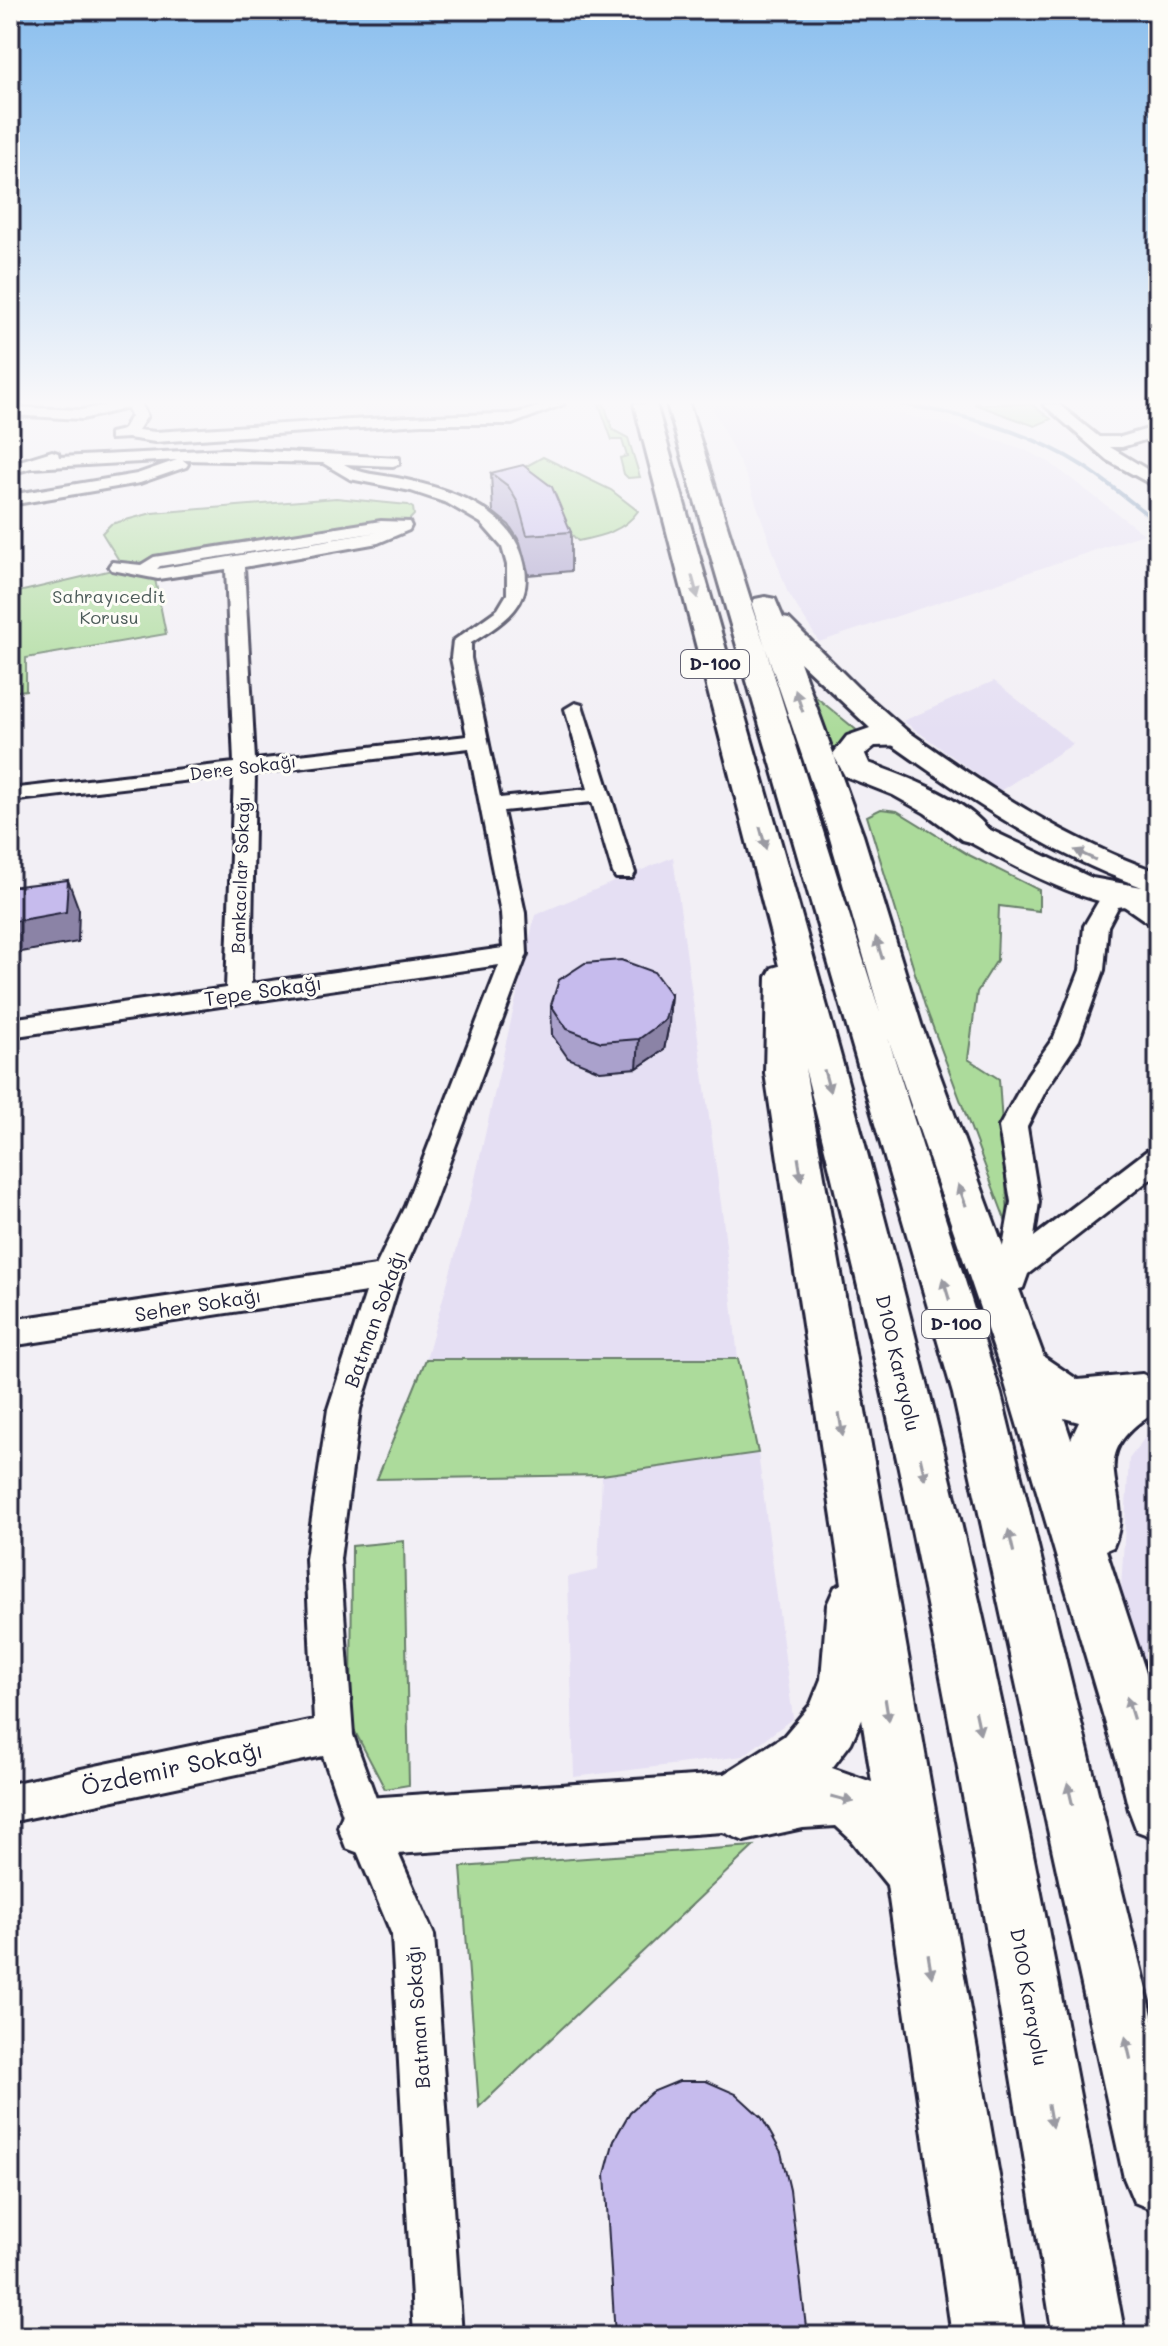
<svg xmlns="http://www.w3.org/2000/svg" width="1168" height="2346" font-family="Mali,sans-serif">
	<rect width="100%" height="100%" fill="#f2eff5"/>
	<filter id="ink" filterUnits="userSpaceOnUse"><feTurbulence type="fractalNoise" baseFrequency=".0125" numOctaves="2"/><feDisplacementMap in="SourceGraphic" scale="16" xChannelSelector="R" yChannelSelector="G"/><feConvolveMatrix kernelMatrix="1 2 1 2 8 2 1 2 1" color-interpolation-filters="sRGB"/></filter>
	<g filter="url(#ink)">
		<g fill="#e5dff3">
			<polygon points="359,404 544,404 512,417 366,415"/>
			<polygon points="722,404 853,404 947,424 1023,449 1049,462 1144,534 819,642 787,591 748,480 712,407"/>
			<polygon points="994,681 1073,744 1000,791 903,721"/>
			<polygon points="673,857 723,1218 738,1359 426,1359 469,1205 535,915"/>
			<polygon points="1158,1420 1158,1731 1121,1588 1129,1459"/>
			<polygon points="758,1453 793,1718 743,1756 574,1777 568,1577 598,1570 602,1475"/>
		</g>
		<g fill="#acdb9b" stroke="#677e6b" stroke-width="2">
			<polygon points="599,404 604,404 613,430 628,438 640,477 628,478 624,474 620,458 627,456 622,440 612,440"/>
			<polygon points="974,404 1031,404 1051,419 1035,426"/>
			<path d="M543 457 611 490 638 511C624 531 602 536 578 541L512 474Z"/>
			<polygon points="336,498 408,505 413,508 414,515 409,520 189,552 134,564 120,562 102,533 111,524 152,513"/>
			<polygon points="116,569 155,579 166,634 26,658 26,690 10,692 10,594"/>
			<polygon points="806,689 865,737 833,751"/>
			<polygon points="881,809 897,811 969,855 1039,890 1039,911 999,906 997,960 977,992 968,1059 999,1079 1009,1230 925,1006 867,816"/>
			<polygon points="426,1359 738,1359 758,1453 602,1475 377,1479"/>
			<polygon points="404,1541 409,1785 385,1789 351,1724 352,1546"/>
			<polygon points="754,1846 479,2107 461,1867"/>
		</g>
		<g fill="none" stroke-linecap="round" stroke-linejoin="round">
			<path stroke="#6b88ac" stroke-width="4" d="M901 404C964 415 1029 431 1083 466 1109 483 1133 504 1158 523"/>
			<g stroke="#22223b" stroke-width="6">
				<g id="minor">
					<path d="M112 404H141L147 416 138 430 155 432C272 425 388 416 505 414 526 414 543 402 564 404L512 424H421L155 442 128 438 110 439V433L123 430 131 416 128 408 82 419 10 415V407L82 410Z"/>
					<polygon points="1043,404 1058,404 1099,437 1121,437 1158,426 1158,436 1122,447 1110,447 1158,476 1158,488 1107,460"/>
					<path d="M225 449 399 458V464L393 466 344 464C361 475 378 474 397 478 446 488 512 508 524 563 534 606 502 623 471 643V658L500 798 588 789 565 709 575 703 582 705 635 873 632 878H616L613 873 592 802 503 811 525 913 527 954 433 1206 401 1277 360 1409 340 1559 353 1735 385 1823 434 1935 462 2336H414L392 1935 347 1827 323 1756 10 1822V1784L314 1720 306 1559 328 1409 366 1292 10 1346V1320L376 1266 405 1206 499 965 10 1037V1019L226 988 234 775 10 801V789L234 763 226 569 158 579 112 570 109 566 112 562 141 565 154 557 381 521 409 522 411 526 409 530 378 543 244 567 255 760 467 736 451 658 453 641 498 609 507 594V565L502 547 481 523 447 503 411 491 350 479 323 463 183 460 188 464 186 467 140 483 10 505V495L137 474 177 460 31 468 10 474V464L52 451 58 453 59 457ZM378 532 157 569 160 566ZM469 748 501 913 503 948 251 984 255 773Z"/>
					<polygon points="1128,889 1158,907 1158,927 1150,924 1124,906 1118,907 1108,926 1104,970 1079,1040 1048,1086 1027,1127 1039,1202 1034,1237 1148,1150 1158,1147 1158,1173 1028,1274 1023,1288 1012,1291 1001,1288 997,1279 1011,1202 999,1127 1028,1074 1054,1037 1080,970 1084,926 1101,897"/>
				</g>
			</g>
			<g stroke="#22223b" stroke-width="6">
				<path id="major" d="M900 730 909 732C988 788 1066 840 1158 872V905C1106 919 1010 864 964 839L960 833 964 827 974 824 984 827 1092 878 1142 887C1049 854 971 801 891 744L887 738 891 732Z"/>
			</g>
			<g stroke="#22223b" stroke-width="6">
				<g id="highway">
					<path d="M634 404H656C761 776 872 1146 961 1523 1025 1792 1074 2064 1125 2336H1053C1015 2099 977 1861 931 1625 895 1438 851 1253 805 1068L1011 2244 1024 2336H952L887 1885 849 1838 836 1826 803 1828 744 1841 723 1832 367 1856 346 1848 338 1827 346 1806 367 1798 724 1774 784 1736 811 1704 821 1679 827 1605 835 1587 842 1584 765 1073 767 977 772 968 779 966ZM862 1719 872 1782 832 1768 851 1743Z"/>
					<path d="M667 404H689L880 1013 829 835 751 605 755 599 765 597 775 599 783 618 789 619 858 688 915 738 911 745 875 746 865 754 869 763C906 777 968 799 991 833L986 840 974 843 962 840 925 813 893 795 845 776 833 754 847 736 870 728 800 662 863 835 921 1024 1044 1357 1078 1380 1142 1374 1158 1380V1410C1075 1459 1139 1489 1113 1547L1106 1550 1158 1710V1839L1137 1831 1129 1810 1118 1765 1001 1370 888 1038 1001 1394 1158 2039V2212L1134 2202 1124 2178 953 1394ZM1064 1418 1079 1422 1071 1439Z"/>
				</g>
			</g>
			<use href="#minor" fill="#fdfcf7" fill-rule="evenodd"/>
			<use href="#major" fill="#fdfcf7" fill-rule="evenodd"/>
			<use href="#highway" fill="#fdfcf7" fill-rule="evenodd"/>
		</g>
		<g fill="#aaa1cc" stroke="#22223b" stroke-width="2">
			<polygon points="491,473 571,532 571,571 529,575 520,542 509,525 493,512"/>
			<polygon points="551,1005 669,1024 664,1050 637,1068 600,1071 568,1058 552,1035"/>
		</g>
		<g fill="#8b83a6" stroke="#22223b" stroke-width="2">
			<polygon points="68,880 79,910 78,942 10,954 10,922"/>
			<polygon points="671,995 669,1024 664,1050 637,1068 639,1039"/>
		</g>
		<g fill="#c6bbed" stroke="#22223b" stroke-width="2">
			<polygon points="523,465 552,487 571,532 527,535 518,503 508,486 491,473"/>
			<polygon points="68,880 66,912 10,922 10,887"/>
			<polygon points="621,960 654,972 671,995 665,1020 639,1039 601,1042 567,1029 551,1005 559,980 585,963"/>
			<polygon points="679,2081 706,2081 736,2094 762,2118 781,2152 790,2190 807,2336 615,2336 605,2174 614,2140 630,2112 652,2092"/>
		</g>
		<defs><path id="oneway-solid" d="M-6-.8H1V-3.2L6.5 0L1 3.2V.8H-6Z" transform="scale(2)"/></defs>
		<g fill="#9a9aa2">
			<use href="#oneway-solid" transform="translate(695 587) rotate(75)"/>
			<use href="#oneway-solid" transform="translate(799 701) rotate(-109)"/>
			<use href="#oneway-solid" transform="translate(763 838) rotate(75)"/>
			<use href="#oneway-solid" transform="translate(1085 855) rotate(-155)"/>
			<use href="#oneway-solid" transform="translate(879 948) rotate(-107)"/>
			<use href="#oneway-solid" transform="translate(827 1081) rotate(75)"/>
			<use href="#oneway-solid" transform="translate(800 1169) rotate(81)"/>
			<use href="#oneway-solid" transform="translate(962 1195) rotate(-110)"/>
			<use href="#oneway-solid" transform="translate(946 1289) rotate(-107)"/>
			<use href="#oneway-solid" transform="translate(841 1425) rotate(81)"/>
			<use href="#oneway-solid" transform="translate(923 1469) rotate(77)"/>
			<use href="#oneway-solid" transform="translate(1011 1541) rotate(-103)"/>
			<use href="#oneway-solid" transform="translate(1130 1708) rotate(-107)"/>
			<use href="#oneway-solid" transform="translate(887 1710) rotate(81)"/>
			<use href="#oneway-solid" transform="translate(978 1723) rotate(78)"/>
			<use href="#oneway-solid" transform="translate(1070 1794) rotate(-103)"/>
			<use href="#oneway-solid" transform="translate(842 1799) rotate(15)"/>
			<use href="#oneway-solid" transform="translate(930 1966) rotate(81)"/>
			<use href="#oneway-solid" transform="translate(1128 2048) rotate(-103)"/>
			<use href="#oneway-solid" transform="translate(1050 2116) rotate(80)"/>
		</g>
	</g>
	<linearGradient id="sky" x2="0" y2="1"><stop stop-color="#89beee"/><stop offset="0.55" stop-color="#f9f8fa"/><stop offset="1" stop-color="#f9f8fa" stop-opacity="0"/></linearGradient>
	<rect width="1168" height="732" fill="url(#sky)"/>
	<g text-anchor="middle" stroke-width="6" stroke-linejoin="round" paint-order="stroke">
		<g font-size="18" fill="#4b5a58" stroke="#fdfcf7">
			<text x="109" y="603">Sahrayıcedit<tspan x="109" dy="21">Korusu</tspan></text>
		</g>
		<g fill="#fdfcf7" stroke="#646373" stroke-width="2">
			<rect x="681" y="650" width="68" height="28" rx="6"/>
			<rect x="922" y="1310" width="68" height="28" rx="6"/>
		</g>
		<g font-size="18" font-weight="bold" fill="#22223b">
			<text x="715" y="670">D-100</text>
			<text x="956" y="1330">D-100</text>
		</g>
		<g font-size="18" fill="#22223b" stroke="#fdfcf7">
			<text transform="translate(243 768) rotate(-7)" y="6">Dere Sokağı</text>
			<text transform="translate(241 875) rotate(-88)" y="6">Bankacılar Sokağı</text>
		</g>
		<g font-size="20" fill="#22223b" stroke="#fdfcf7">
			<text transform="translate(263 991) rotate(-8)" y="7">Tepe Sokağı</text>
			<text transform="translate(198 1305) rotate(-9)" y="7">Seher Sokağı</text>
			<text transform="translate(375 1319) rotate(-70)" y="7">Batman Sokağı</text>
			<text transform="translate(898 1363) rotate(77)" y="7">D100 Karayolu</text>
			<text transform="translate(1029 1997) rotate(80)" y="7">D100 Karayolu</text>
			<text transform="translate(418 2017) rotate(-94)" y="7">Batman Sokağı</text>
		</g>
		<g font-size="24" fill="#22223b" stroke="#fdfcf7">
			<text transform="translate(172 1769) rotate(-12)" y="8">Özdemir Sokağı</text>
		</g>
	</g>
	<rect width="1168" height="2346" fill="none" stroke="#fdfcf7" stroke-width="40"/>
	<rect x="20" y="20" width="1128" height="2306" fill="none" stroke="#22223b" stroke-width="3" filter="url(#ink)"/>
</svg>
